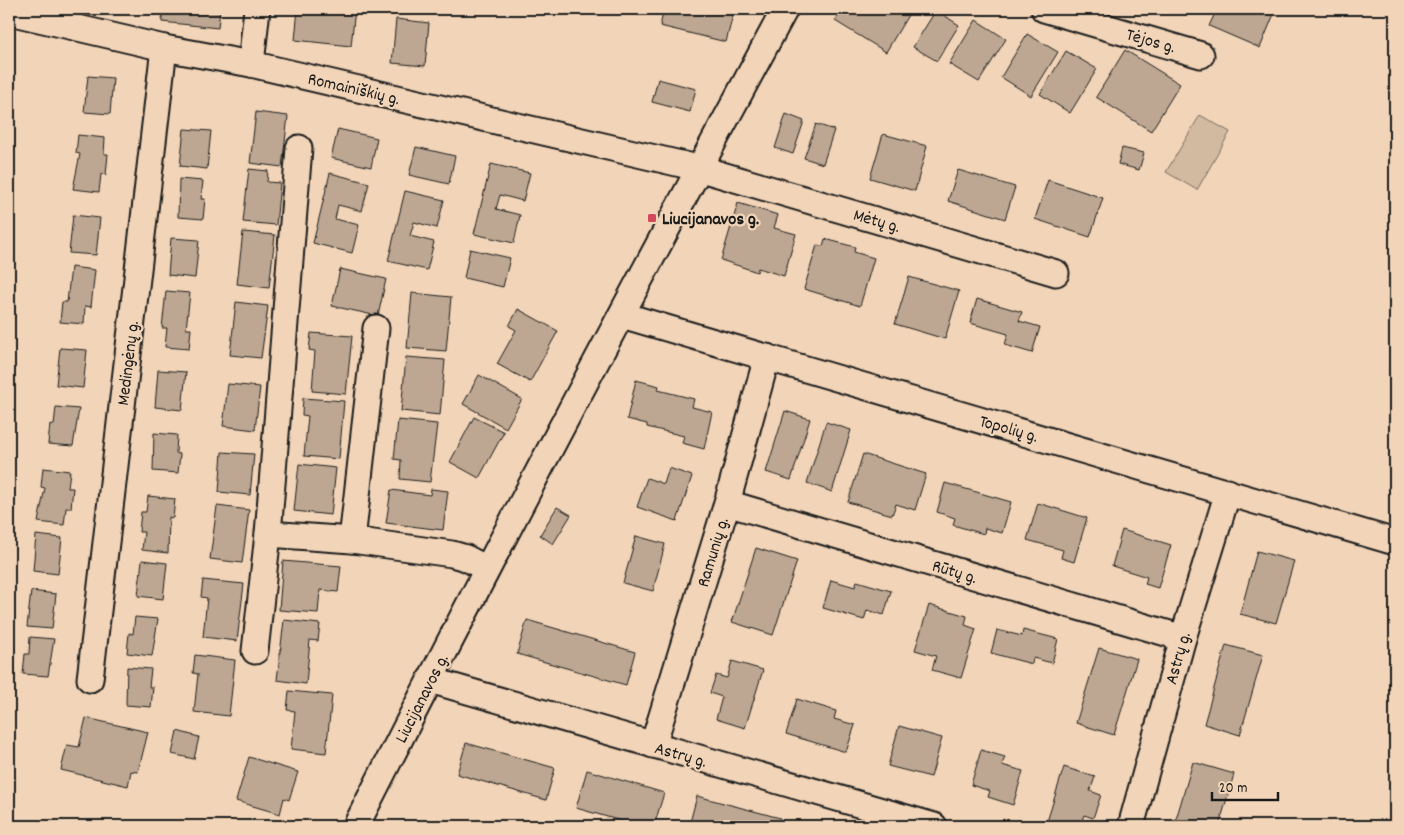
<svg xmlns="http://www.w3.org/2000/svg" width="1404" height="835" font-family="Dekko,sans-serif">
	<rect width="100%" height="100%" fill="#f2d5b8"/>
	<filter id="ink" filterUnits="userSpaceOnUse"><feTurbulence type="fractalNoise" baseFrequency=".02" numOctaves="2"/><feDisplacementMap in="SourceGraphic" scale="10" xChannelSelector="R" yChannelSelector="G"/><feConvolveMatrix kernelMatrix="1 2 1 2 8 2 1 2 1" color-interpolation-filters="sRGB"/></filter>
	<g filter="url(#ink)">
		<polygon fill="#d2baa1" stroke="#776b5e" points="1200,115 1230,132 1197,190 1166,172"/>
		<g fill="#bda792" stroke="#1c1c1c">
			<polygon points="163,9 220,9 218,28 162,22"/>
			<polygon points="298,9 355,9 351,46 295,40"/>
			<polygon points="664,9 706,9 733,15 726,42 660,26"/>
			<polygon points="843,9 909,9 911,10 886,52 835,21"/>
			<polygon points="1217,9 1276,9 1260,48 1209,26"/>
			<polygon points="936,10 959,25 937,61 913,47"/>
			<polygon points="396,19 429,23 425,66 392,63"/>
			<polygon points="976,20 1006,39 979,82 949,64"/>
			<polygon points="1027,34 1058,52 1031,96 1001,77"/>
			<polygon points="9,50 13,50 10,86 9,86"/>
			<polygon points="1125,50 1180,84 1151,131 1096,97"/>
			<polygon points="1066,51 1097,69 1070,113 1040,94"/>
			<polygon points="88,76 113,78 110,114 84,112"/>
			<polygon points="658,79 696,89 690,112 652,102"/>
			<polygon points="9,99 14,99 11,135 9,135"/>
			<polygon points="256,112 288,116 282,167 250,163"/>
			<polygon points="786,114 804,121 793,154 775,148"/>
			<polygon points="816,124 834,130 823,164 804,158"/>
			<polygon points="184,129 211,131 207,169 180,166"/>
			<polygon points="338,129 377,138 371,167 331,158"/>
			<polygon points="883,134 927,146 915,191 870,178"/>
			<polygon points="78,135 105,138 104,154 108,154 106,175 101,174 99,192 73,189 80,154 76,153"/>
			<polygon points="416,147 455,156 449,184 409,175"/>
			<polygon points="1122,148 1144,153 1139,170 1118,164"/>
			<polygon points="491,164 530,173 523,201 500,195 496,209 520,215 514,243 474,234"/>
			<polygon points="249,169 268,171 267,182 280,183 276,225 243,222"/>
			<polygon points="958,170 1015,187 1005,219 948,201"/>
			<polygon points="330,173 369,183 362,211 338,205 335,219 359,225 352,253 313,243"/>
			<polygon points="179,179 203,181 201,199 205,199 203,219 178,217"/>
			<polygon points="1048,180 1103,198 1090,237 1035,219"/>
			<polygon points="405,191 444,200 437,228 414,222 410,236 434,242 427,270 388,261"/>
			<polygon points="738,203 778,215 774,228 796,234 784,276 758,268 757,272 721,260"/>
			<polygon points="73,215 100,218 96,255 69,253"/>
			<polygon points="243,232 275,235 269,288 237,284"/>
			<polygon points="171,238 199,240 195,278 168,275"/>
			<polygon points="825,239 855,247 854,252 874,258 860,306 804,289 817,245 823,246"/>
			<polygon points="470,249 510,258 503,287 464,278"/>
			<polygon points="71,267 95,270 91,307 85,306 84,324 60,322 62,302 67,302"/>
			<polygon points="340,269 386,279 378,316 332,306"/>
			<polygon points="909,277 959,291 945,339 895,324"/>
			<polygon points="166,291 190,293 186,329 191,329 189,349 165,347 167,328 162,328"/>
			<polygon points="412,293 451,297 446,351 407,348"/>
			<polygon points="977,299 1022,312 1019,321 1040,327 1032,353 1005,345 1008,334 970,323"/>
			<polygon points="236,302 268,306 261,358 230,355"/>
			<polygon points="518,309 558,331 530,382 497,364 516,330 509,326"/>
			<polygon points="311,333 352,336 346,394 312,391 315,351 309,350"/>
			<polygon points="60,348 87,350 83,388 56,385"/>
			<polygon points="406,357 445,360 440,415 401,411"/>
			<polygon points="158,370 186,372 182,410 155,407"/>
			<polygon points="479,375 522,399 506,428 463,404"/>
			<polygon points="636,380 659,386 658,390 694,399 692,407 712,412 704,449 682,443 684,436 647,427 647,424 627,419"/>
			<polygon points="228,384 260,387 255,430 223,426"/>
			<polygon points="303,398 344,401 339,459 304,456 308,416 302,415"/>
			<polygon points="56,407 79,409 73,446 48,444 50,424 54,425"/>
			<polygon points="785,411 810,419 791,480 766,472"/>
			<polygon points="474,417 504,432 479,478 450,462"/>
			<polygon points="398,420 437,424 430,482 400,479 401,460 394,459"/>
			<polygon points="826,422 851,430 832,492 807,483"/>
			<polygon points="154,433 177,435 176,453 180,454 178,473 153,471"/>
			<polygon points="222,452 254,454 250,495 219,492"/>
			<polygon points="863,454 926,474 915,510 896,504 892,515 848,502"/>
			<polygon points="299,464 336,468 331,515 294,511"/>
			<polygon points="43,468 70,471 68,488 73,488 71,508 66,508 64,525 38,522 45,488 41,487"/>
			<polygon points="669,468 692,476 677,521 637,507 647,478 664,484"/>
			<polygon points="945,483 1011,502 1002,533 985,528 984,534 953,525 955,518 937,512"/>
			<polygon points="431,489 448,491 443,530 386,523 391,490 430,495"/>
			<polygon points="148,496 175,499 173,518 169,517 168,553 142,550 144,532 139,532 141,512 146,512"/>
			<polygon points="1038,503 1087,518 1074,562 1061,558 1063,550 1027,540"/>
			<polygon points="217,506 249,510 242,563 210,559"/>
			<polygon points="557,507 571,515 553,544 540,535"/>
			<polygon points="1122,530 1171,545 1158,588 1145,584 1147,577 1112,566"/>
			<polygon points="36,535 62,538 58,574 33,571"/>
			<polygon points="636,536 665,544 653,591 623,583"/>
			<polygon points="756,548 797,561 773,635 732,622"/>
			<polygon points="1257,551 1294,561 1276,623 1240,614"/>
			<polygon points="142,560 167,563 163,599 138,596"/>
			<polygon points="283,561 341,566 338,592 320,590 318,613 279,610"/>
			<polygon points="203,580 244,584 237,641 203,637 207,598 201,597"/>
			<polygon points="831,580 855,587 857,581 891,591 884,615 867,610 864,620 823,608"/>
			<polygon points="31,591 56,594 52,629 27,627"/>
			<polygon points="929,605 967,616 965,625 976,629 961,678 932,670 936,656 915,650"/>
			<polygon points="135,617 158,619 152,656 127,653 129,633 133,634"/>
			<polygon points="284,620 320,624 318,641 310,640 306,684 277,680"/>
			<polygon points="527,620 635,652 626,685 517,654"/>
			<polygon points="997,630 1022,636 1023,630 1058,639 1052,663 1033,658 1032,664 991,653"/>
			<polygon points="30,637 54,639 48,676 23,674 25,654 29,654"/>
			<polygon points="1226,645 1263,655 1240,735 1204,724"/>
			<polygon points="1099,648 1137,659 1114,735 1076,723"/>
			<polygon points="195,655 235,660 229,716 194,712 198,674 193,673"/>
			<polygon points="732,661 763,670 745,728 716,719 722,697 710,693 716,675 727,678"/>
			<polygon points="127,667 151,669 149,687 153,687 151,707 126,705"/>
			<polygon points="289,691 332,695 326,753 291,749 295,711 287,710"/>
			<polygon points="797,699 836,711 834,719 855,725 846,752 786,734"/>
			<polygon points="86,718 148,732 138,772 131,771 128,786 61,770 67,745 79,747"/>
			<polygon points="899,726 942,738 931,777 888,766"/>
			<polygon points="177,731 199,737 194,759 172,754"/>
			<polygon points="466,743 555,768 546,800 457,774"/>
			<polygon points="981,750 1005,757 1002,765 1023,771 1013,805 988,797 990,791 971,785"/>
			<polygon points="249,757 298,772 289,800 284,798 280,814 236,801"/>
			<polygon points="1193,762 1234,774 1219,826 1174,826"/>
			<polygon points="1064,767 1095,777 1090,791 1101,795 1093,818 1084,815 1080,826 1046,825"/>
			<polygon points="587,770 664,793 654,826 639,826 576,808"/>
			<polygon points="697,796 780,818 778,826 689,826"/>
		</g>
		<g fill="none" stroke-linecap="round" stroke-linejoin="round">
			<g stroke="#1c1c1c" stroke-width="29">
				<g id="minor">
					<polyline points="1044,9 1201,55"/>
					<polyline points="9,12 164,48 251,64 698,168 1056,273"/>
					<polyline points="251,64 257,9"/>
					<polyline points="622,315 1395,542"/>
					<polyline points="376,328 352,540 452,554 466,558 487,569"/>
					<polyline points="727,503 1183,638"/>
					<polyline points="268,534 352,540"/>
					<polyline points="255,651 268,534 299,148"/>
					<polyline points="90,679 164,48"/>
					<polyline points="430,680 934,826"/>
					<polyline points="653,745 727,503 767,357"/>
					<path d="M356 826C494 551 639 280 785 9"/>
					<polyline points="1131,826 1183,638 1228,492"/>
				</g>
			</g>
			<use href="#minor" stroke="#f2d5b8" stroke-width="25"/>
		</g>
	</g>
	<rect fill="#d1495b" stroke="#f2d5b8" stroke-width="2" x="647" y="213" width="10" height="10" rx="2.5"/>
	<g text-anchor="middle" stroke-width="4.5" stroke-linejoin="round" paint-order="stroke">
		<g font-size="18" fill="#1c1c1c" stroke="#f2d5b8">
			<text transform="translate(1151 40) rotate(16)" y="6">Tėjos g.</text>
			<text transform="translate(354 88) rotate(13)" y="6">Romainiškių g.</text>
			<text transform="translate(877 220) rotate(16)" y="6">Mėtų g.</text>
			<text transform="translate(127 363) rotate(-83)" y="6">Medingėnų g.</text>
			<text transform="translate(1009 428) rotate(16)" y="6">Topolių g.</text>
			<text transform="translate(712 552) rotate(-73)" y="6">Ramunių g.</text>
			<text transform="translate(955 571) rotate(17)" y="6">Rūtų g.</text>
			<text transform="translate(1177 658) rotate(-74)" y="6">Astrų g.</text>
			<text transform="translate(421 698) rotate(-63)" y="6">Liucijanavos g.</text>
			<text transform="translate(681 754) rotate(16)" y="6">Astrų g.</text>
		</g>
		<g font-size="18" font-weight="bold" fill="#1c1c1c" stroke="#f2d5b8" text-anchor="start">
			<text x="662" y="224">Liucijanavos g.</text>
		</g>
	</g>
	<rect width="1404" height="835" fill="none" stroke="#f2d5b8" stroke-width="30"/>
	<rect x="15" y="15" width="1374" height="805" fill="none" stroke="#1c1c1c" stroke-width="2" filter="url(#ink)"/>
	<path d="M1212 792v8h66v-8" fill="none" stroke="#1c1c1c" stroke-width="2.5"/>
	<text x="1219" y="792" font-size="15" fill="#1c1c1c" stroke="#f2d5b8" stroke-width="4" paint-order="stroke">20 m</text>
</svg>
